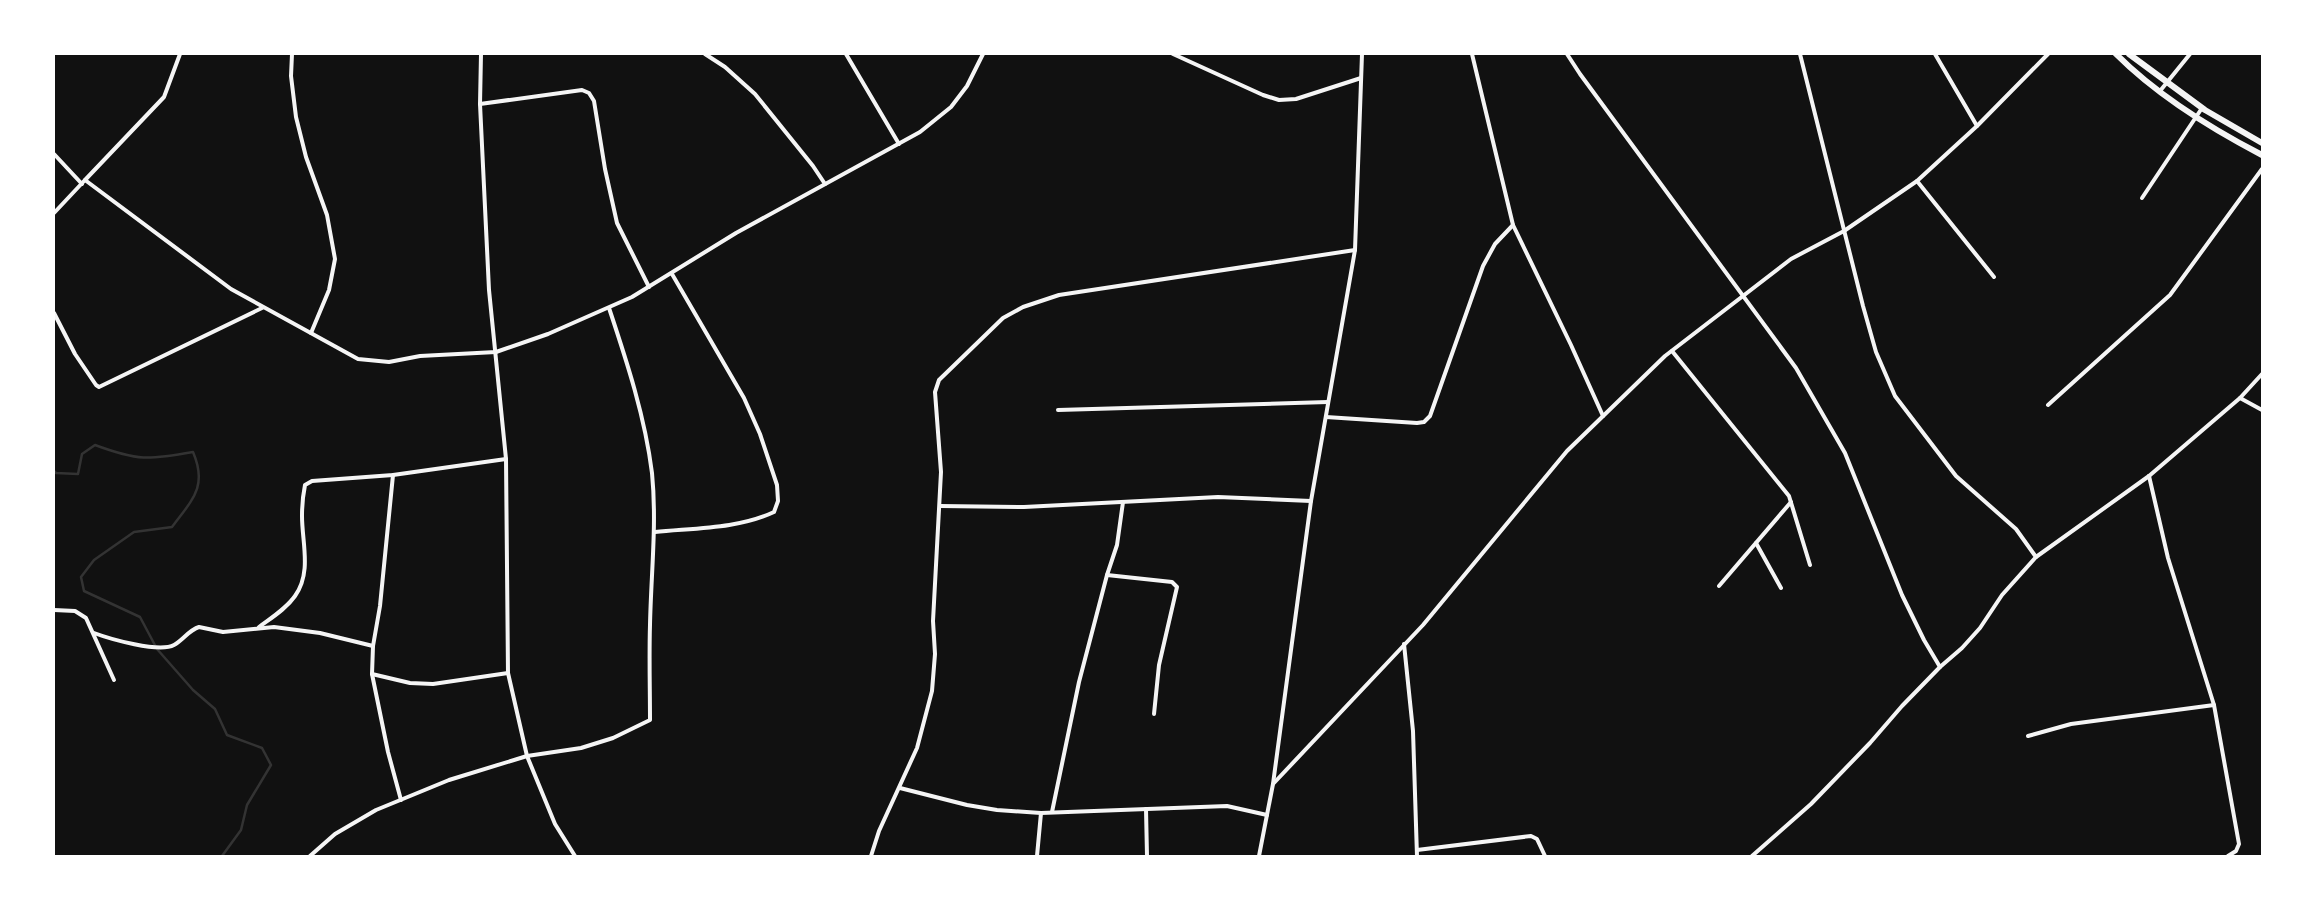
<svg xmlns="http://www.w3.org/2000/svg" width="2316" height="910" font-family="Karla,sans-serif">
	<rect width="100%" height="100%" fill="#111"/>
	<g fill="none" stroke-linecap="round" stroke-linejoin="round">
		<path stroke="#333" stroke-width="2.5" d="M54 471 56 473 78 474 82 454 95 445C138 461 148 460 193 452 208 487 192 500 172 527L134 532 94 560 81 577 84 591 140 617 157 649 193 690 215 709 227 735 262 748 271 765 247 805 241 830 222 856"/>
		<g stroke="#f5f5f5" stroke-width="4">
			<polyline points="180,54 164,97 85,180 231,289 358,359 389,362 420,356 496,352 548,334 632,297 736,233 920,132 951,107 967,86 983,54"/>
			<polyline points="292,54 291,76 296,117 306,157 327,215 335,259 329,290 311,333"/>
			<polyline points="481,54 480,104 489,290 506,459 508,673 527,756 555,824 575,856"/>
			<polyline points="705,54 725,67 755,94 813,166 825,184"/>
			<polyline points="846,54 899,144"/>
			<polyline points="1173,54 1263,95 1279,100 1296,99 1361,78"/>
			<polyline points="1472,54 1513,225 1571,345 1603,416"/>
			<polyline points="1567,54 1580,74 1796,368 1845,453 1902,595 1924,640 1940,667"/>
			<polyline points="1800,54 1863,306 1876,352 1895,396 1956,476 2016,529 2036,557"/>
			<polyline points="1935,54 1977,126"/>
			<polyline points="2160,91 2190,54"/>
			<polyline points="480,104 582,90 589,93 594,101 605,169 617,223 649,287"/>
			<polyline points="54,154 82,184"/>
			<polyline points="1917,181 1994,277"/>
			<polyline points="2142,198 2202,108"/>
			<polyline points="54,213 85,180"/>
			<polyline points="54,313 75,354 96,385 99,387 262,308"/>
			<polyline points="1672,351 1789,496 1810,565"/>
			<polyline points="2262,374 2240,398 2262,410"/>
			<polyline points="2048,405 2170,295 2262,169"/>
			<polyline points="1058,410 1328,402"/>
			<polyline points="1326,417 1417,423 1424,422 1430,416 1483,266 1495,244 1513,225"/>
			<polyline points="393,475 380,606 373,646 372,674 388,752 401,800"/>
			<polyline points="2149,476 2168,558 2214,705 2239,844 2236,851 2228,856"/>
			<polyline points="940,506 1024,507 1218,497 1311,501"/>
			<path d="M655 532C694 528 738 529 774 512L778 501 777 485 760 434 744 398 672 274"/>
			<polyline points="1756,543 1781,588"/>
			<polyline points="1107,575 1172,582 1177,587 1159,665 1154,714"/>
			<polyline points="1719,586 1791,502"/>
			<polyline points="54,610 75,611 86,618 114,680"/>
			<path d="M259 627C271 618 286 609 295 596 312 572 302 543 302 516 302 506 303 495 305 485L312 481 393 475 506 459"/>
			<path d="M94 633C110 639 159 653 174 645 183 640 189 630 199 627L223 632 274 627 320 633 373 646"/>
			<polyline points="1404,644 1413,731 1417,856"/>
			<polyline points="372,674 410,683 433,684 508,673"/>
			<polyline points="2028,736 2071,724 2214,705"/>
			<polyline points="1273,784 1423,625 1567,451 1665,356 1791,259 1844,231 1917,181 1977,126 2048,54"/>
			<polyline points="900,788 967,805 997,810 1041,813 1227,806 1267,815"/>
			<polyline points="1146,809 1147,856"/>
			<polyline points="1052,812 1079,682 1107,575 1117,545 1123,502"/>
			<polyline points="1417,850 1531,836 1537,839 1545,856"/>
			<path d="M310 856 335 834 376 810 449 780 527 756 581 748 613 738 650 720C650 688 649 657 650 625 651 574 657 524 652 473 645 417 627 362 609 308"/>
			<polyline points="871,856 879,831 917,748 932,691 935,654 933,621 941,472 935,392 939,380 1003,318 1023,307 1059,295 1355,250"/>
			<polyline points="1037,856 1041,813"/>
			<polyline points="1259,856 1273,784 1311,501 1355,250 1362,54"/>
			<polyline points="1752,856 1811,804 1870,743 1902,706 1940,667 1962,648 1980,628 2002,595 2036,557 2149,476 2240,398"/>
		</g>
		<g stroke="#f5f5f5" stroke-width="6">
			<path d="M2116 54C2158 96 2210 128 2262 155"/>
			<polyline points="2129,54 2205,110 2262,143"/>
		</g>
	</g>
	<rect width="2316" height="910" fill="none" stroke="#ffffff" stroke-width="110"/>
</svg>
